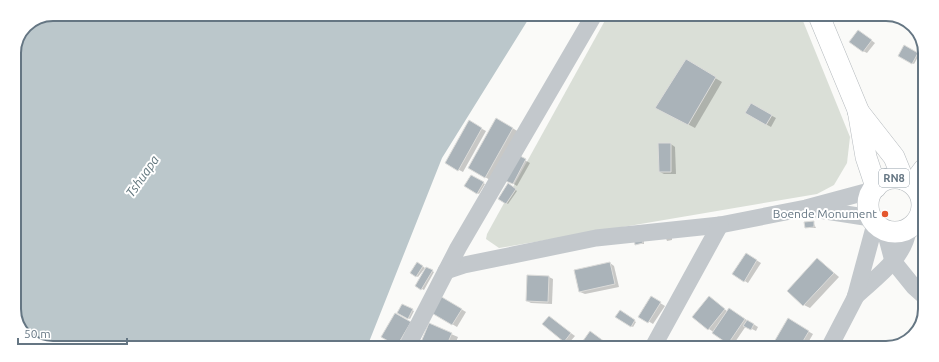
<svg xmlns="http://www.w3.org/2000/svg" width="939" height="362" font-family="Ubuntu,sans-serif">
	<rect width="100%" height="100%" fill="#fafaf8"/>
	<polygon fill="#dadfd7" points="608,15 801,16 850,137 847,163 834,185 817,194 499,248 486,239 487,234"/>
	<polygon fill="#bbc7cb" points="53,14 531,15 442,158 367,347 40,346 22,333 14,312 14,51 26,25"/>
	<g fill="#0003">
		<polygon points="863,34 875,43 867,53 863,51"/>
		<polygon points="904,47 919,55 914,64 899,56"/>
		<polygon points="686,61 722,82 695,128 663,111"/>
		<polygon points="751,104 776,118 771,127 746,113"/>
		<polygon points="497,119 519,132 492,181 469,168"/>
		<polygon points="469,122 486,131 463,172 446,163"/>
		<polygon points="671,144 675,147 676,174 664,174 660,172"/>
		<polygon points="517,156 530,163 517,186 505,179"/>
		<polygon points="471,176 485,184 479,194 465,186"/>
		<polygon points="508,184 517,191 508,204 499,198"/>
		<polygon points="813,222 816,228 806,228"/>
		<polygon points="665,236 672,237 672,240 667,241"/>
		<polygon points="644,238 644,244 636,244"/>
		<polygon points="746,254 761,263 748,283 734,274"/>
		<polygon points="818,259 839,277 810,308 804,305"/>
		<polygon points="418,263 425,268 418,277 411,273"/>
		<polygon points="610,263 614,266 619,287 585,294 580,292 575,271"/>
		<polygon points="427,268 434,272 424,290 416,286"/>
		<polygon points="549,277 553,279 552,304 531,303 527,301"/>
		<polygon points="441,297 466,312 457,327 432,312"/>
		<polygon points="652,298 665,306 653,324 640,316"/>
		<polygon points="714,300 728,312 734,312 758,327 756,331 746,326 733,345 709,329 694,317"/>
		<polygon points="402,305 414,311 410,319 399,312"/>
		<polygon points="620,311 636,322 633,327 617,317"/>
		<polygon points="553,320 575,336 569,343 544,324"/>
		<polygon points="788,320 813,334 805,348 786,348"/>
		<polygon points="451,334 458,337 454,347 420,347"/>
		<polygon points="594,335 612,347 585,347 581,345"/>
	</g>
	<g fill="#aab3b9" stroke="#dcdcda">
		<polygon points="858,30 872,40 863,52 849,42"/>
		<polygon points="904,45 918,53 912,64 898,56"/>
		<polygon points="686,59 716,77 688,125 655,108"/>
		<polygon points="751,103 772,115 766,125 745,113"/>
		<polygon points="496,118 513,128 485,178 468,168"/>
		<polygon points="469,120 482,128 458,171 445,163"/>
		<polygon points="658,143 671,143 671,172 659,172"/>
		<polygon points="516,154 526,159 513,184 503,180"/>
		<polygon points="471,175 484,182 477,194 464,186"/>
		<polygon points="508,183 516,189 506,204 498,199"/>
		<polygon points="814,221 814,227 805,228 804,222"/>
		<polygon points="642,236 643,243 635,245 634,238"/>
		<polygon points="746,253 757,260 744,282 732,274"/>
		<polygon points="817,258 834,273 803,306 787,291"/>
		<polygon points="417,262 423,266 416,277 410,273"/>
		<polygon points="610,262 615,284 579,292 574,270"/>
		<polygon points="426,267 433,270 421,290 415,286"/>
		<polygon points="527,275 549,276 548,302 526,301"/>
		<polygon points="440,296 462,309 452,325 430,312"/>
		<polygon points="651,296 661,302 648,323 638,317"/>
		<polygon points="709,296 725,309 708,330 692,317"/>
		<polygon points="402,304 413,309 408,319 397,313"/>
		<polygon points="729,308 745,319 728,344 712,333"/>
		<polygon points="620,310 635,320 631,327 615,317"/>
		<polygon points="395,313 411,322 397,346 381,337"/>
		<polygon points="549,316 571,333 564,342 542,324"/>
		<polygon points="788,318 809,331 799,348 784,348 774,342"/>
		<polygon points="747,320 754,324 751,330 743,326"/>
		<polygon points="429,323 452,333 446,347 419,347"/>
		<polygon points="590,331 609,345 608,347 583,347 580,345"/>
	</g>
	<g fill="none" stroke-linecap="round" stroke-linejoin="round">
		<g stroke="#b5babe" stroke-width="22">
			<g id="major">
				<polyline points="819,16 858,110 866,157 876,187"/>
				<polyline points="858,111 894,157 903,179"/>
				<circle cx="895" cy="205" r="27"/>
				<polyline points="913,184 924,169"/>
			</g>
		</g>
		<g stroke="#c3c8cc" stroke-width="17">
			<polyline points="813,209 871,218"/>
			<polyline points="919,219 924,231"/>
			<polyline points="885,231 893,261 914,287 923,295"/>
			<polyline points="446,271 464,265 596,238 720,225 806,208 873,190"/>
			<path d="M855 297C875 278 904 259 908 230"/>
			<polyline points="407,347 458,248 594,15"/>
			<polyline points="653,347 720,225"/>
			<polyline points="829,348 855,298 875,224"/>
		</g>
		<use href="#major" stroke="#fff" stroke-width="21"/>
	</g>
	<circle fill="#e4572e" stroke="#fff" stroke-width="1.5" cx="885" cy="214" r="4"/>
	<g text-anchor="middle" stroke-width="4" stroke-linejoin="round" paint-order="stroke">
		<rect fill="#fff" stroke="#939fa8" stroke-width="1" x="879" y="169" width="30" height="18" rx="3"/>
		<g font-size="11" font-weight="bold" fill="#657683">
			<text x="894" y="182">RN8</text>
		</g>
		<g font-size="12" fill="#657683" stroke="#fff" text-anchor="end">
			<text x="877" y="218">Boende Monument</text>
		</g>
		<g font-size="13" font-style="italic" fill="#60757c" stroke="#fff">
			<text transform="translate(142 176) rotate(-55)" y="5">Tshuapa</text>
		</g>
	</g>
	<path d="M0 0H939V362H0ZM53 21H886A32 32 0 0 1 918 53V309A32 32 0 0 1 886 341H53A32 32 0 0 1 21 309V53A32 32 0 0 1 53 21Z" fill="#fff" fill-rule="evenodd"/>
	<path fill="none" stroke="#657683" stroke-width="2" d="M53 21H886A32 32 0 0 1 918 53V309A32 32 0 0 1 886 341H53A32 32 0 0 1 21 309V53A32 32 0 0 1 53 21Z"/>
	<path d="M18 338v6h109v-6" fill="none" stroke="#657683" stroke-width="2"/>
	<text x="24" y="338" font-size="12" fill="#657683" stroke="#ffffff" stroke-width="3" paint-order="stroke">50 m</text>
</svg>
